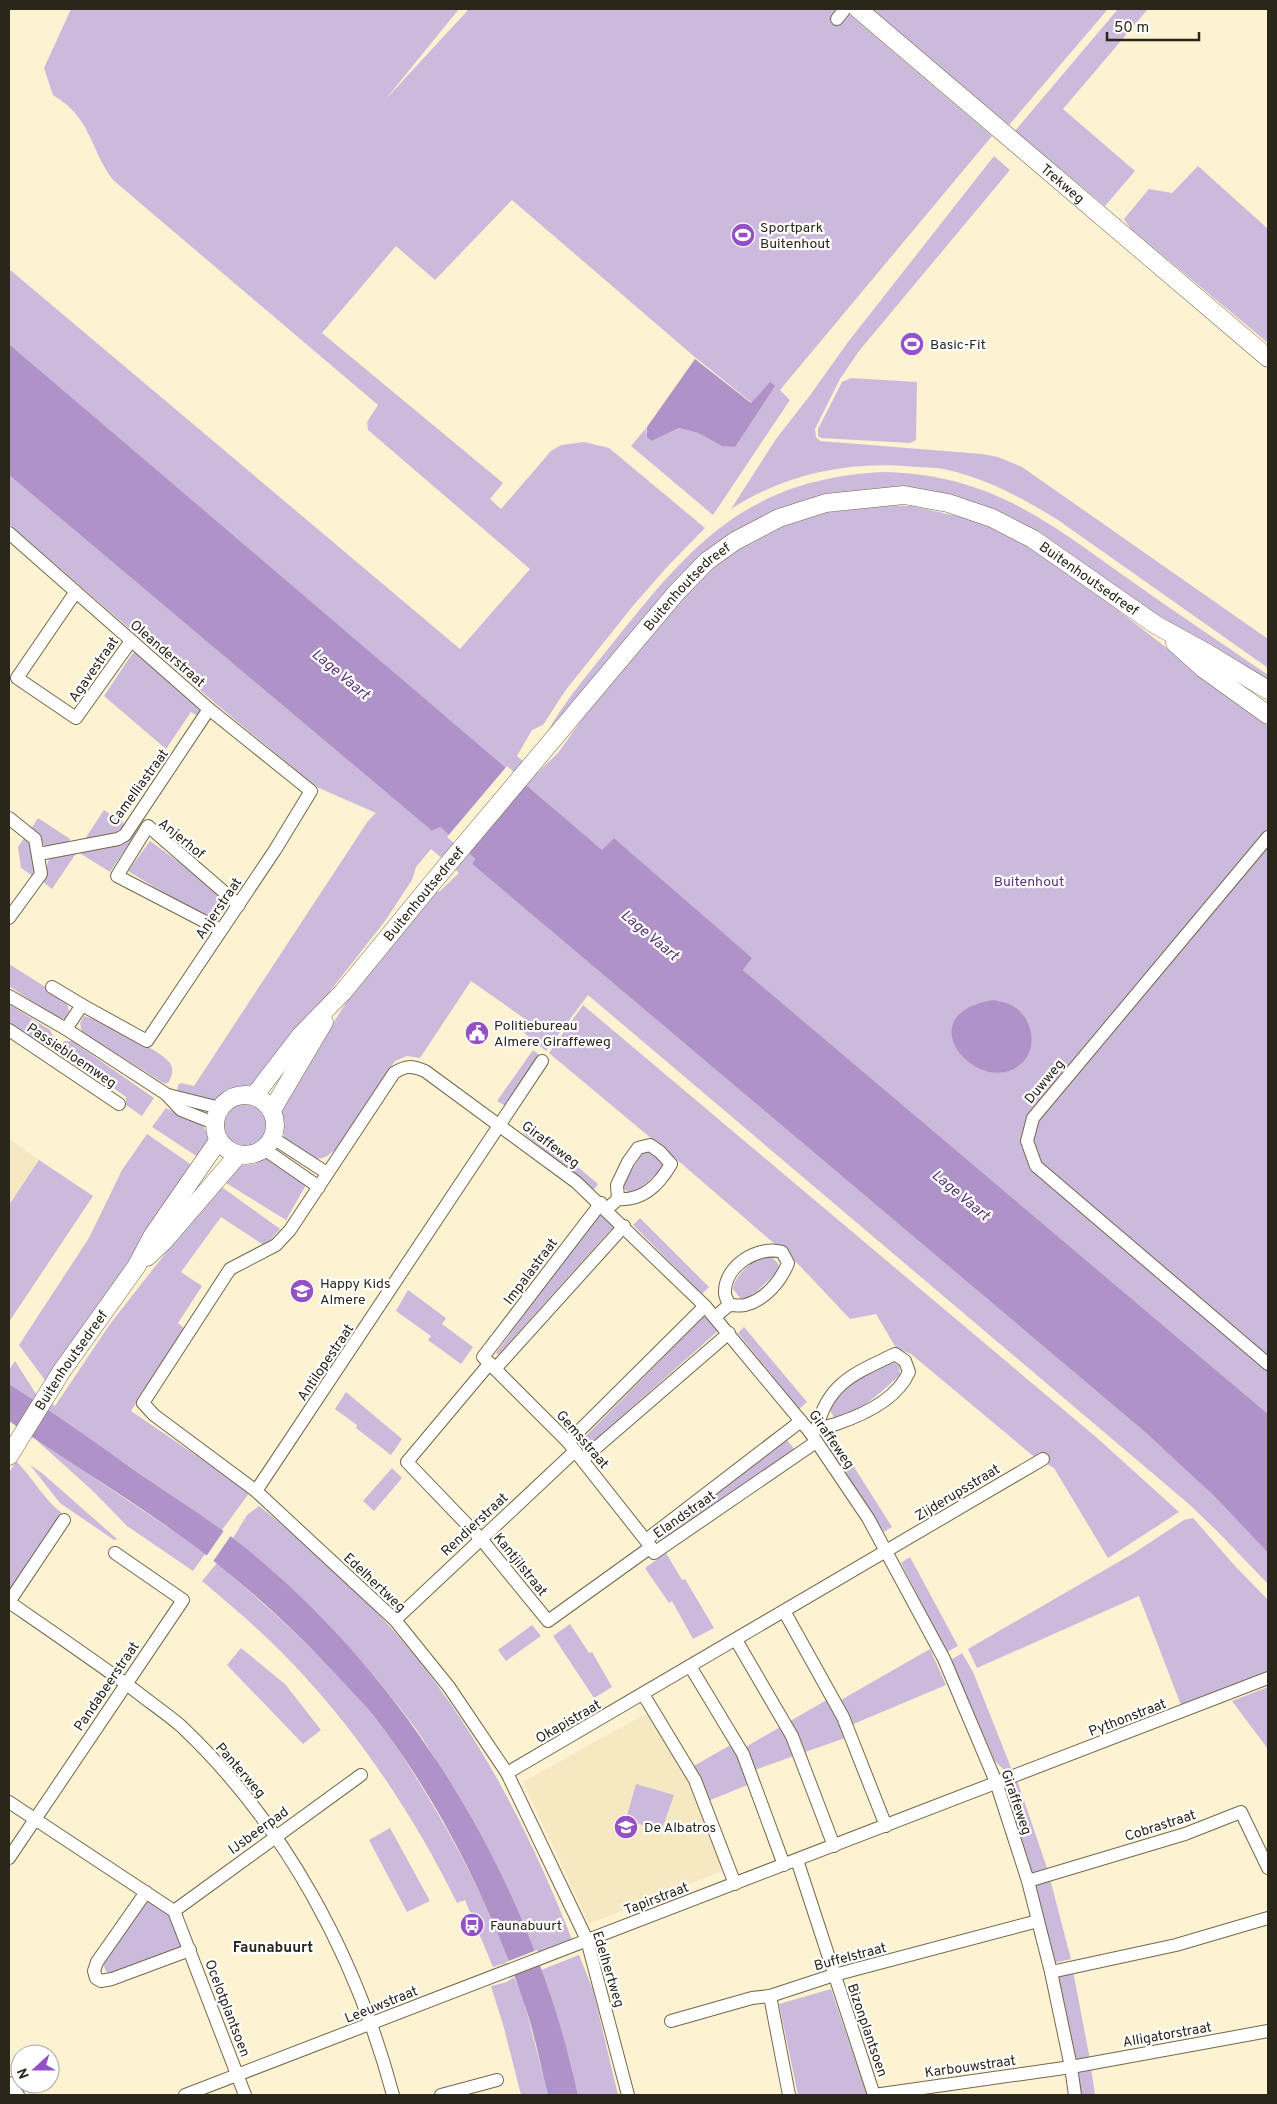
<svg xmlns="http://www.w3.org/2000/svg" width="1277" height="2104" font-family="Overpass,sans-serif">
	<rect width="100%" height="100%" fill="#fdf2d1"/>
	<g fill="#f6e8c0">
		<polygon points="9,1139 39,1160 9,1205"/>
		<polygon points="647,1713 691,1785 724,1870 589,1924 523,1782"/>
	</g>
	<g fill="#ccbadd">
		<path d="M71 9H459L385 100 469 9H843L992 136 780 390 790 400 713 515 631 446 647 427 646 432 652 441 679 428 698 433 722 446 764 388 752 403 696 358 512 200 435 280 396 246 322 333 503 483 490 499 501 509 551 451 561 445 584 442 609 448 705 528 667 567 632 607 565 691 543 725 532 730 517 756 537 773 558 753 610 680 698 581 732 553 773 530 808 516 828 510 878 505 912 506 957 516 992 526 1015 537 1062 567 1268 726V1414L743 970 751 958 614 838 602 851 9 344V269L460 649 530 569 368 430 367 422 378 405 113 180C89 148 92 118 53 95L44 68Z"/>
		<polygon points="871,9 1108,9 1009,125"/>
		<polygon points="1118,9 1148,9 1063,109 1135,171 1105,206 1015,131"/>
		<path d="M994 156 1010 170 859 351 840 379 815 429 816 437 820 441 982 454 998 457 1022 467 1268 639V668L1058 520C1024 499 988 479 948 470 938 467 927 468 917 467 852 460 786 473 731 509L776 439 811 394 848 342Z"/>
		<polygon points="1198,166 1268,229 1268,343 1131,229 1124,219 1149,189 1172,193"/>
		<polygon points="851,378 917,382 916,440 910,443 821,438 818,436 818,429 842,382"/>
		<path d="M883 472C985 474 1042 517 1120 573 1169 608 1219 641 1268 675V684L1107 583 1033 529 1012 518 981 505 928 491 758 521 543 740C562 703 590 672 616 639 694 541 750 479 883 472Z"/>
		<path d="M9 475 432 831 440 827 475 859 472 864 1145 1432 1215 1497 1268 1553V1584L1218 1532 1190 1505 588 995 546 1051 522 1031 528 1021 471 981 420 1058 407 1056 395 1061 337 1148C330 1154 323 1161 314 1158L284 1140V1128L279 1108 351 995 432 893 440 891 459 873 431 849 416 867 412 880 385 921 258 1083 228 1090 212 1102 177 1092 178 1085 181 1083 194 1086 368 821 376 813 319 788 302 775 216 704 9 524Z"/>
		<polygon points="139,651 202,708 199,717 191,712 166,749 104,696 132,654"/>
		<polygon points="104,810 126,825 121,833 83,842"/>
		<polygon points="38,818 70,839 67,845 46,847 31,829"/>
		<polygon points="133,831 136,833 110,872 78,852"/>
		<path d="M25 837C33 846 37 865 33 876L21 868 18 847Z"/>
		<polygon points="150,841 231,900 215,924 128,871"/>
		<polygon points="77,852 52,889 42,881 49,859"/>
		<polygon points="9,964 66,1000 69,1011 65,1019 54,1016 9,986"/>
		<polygon points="9,1004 50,1030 54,1038 49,1045 40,1045 9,1024"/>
		<polygon points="583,1005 1096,1437 1179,1512 1108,1558 1054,1468 1032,1455 911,1354 896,1348 876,1314 850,1319 799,1265 682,1164 549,1053"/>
		<path d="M84 1016 93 1019C109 1027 161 1050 170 1063 174 1070 172 1075 169 1082L165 1084 82 1032 80 1023Z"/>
		<polygon points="64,1041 72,1041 154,1098 142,1116 126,1105 126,1097 70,1057 60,1058 60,1049"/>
		<polygon points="533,1050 541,1056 506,1106 497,1101"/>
		<circle cx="244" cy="1127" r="23"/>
		<polygon points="166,1108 203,1126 210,1137 201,1159 152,1127"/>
		<polygon points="528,1125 598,1184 593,1191 523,1133"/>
		<polygon points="147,1134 196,1168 47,1383 19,1345 89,1238 122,1170"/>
		<polygon points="645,1149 652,1153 663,1165 662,1169 636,1192 628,1193 622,1186"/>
		<polygon points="267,1158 306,1185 286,1220 223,1181 236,1166 255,1164"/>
		<polygon points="39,1160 93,1196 9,1322 9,1205"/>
		<polygon points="219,1185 280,1229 265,1246 221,1217 181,1272 202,1286 178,1323 185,1329 131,1411 250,1492 222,1530 9,1384 9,1370 15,1361 36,1394 55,1406 110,1324"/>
		<polygon points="600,1213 614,1226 498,1355 496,1353"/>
		<polygon points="640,1218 709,1287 702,1294 633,1225"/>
		<path d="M768 1254 778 1263 779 1269 776 1273 757 1291 749 1297 741 1299 733 1289C733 1277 756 1256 768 1254Z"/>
		<polygon points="408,1290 446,1318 442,1324 473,1347 461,1364 428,1340 431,1336 396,1311"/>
		<polygon points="705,1315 719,1330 585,1449 580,1442"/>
		<polygon points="744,1327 807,1402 799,1409 738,1333"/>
		<path d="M892 1361 899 1366 900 1375C881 1392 860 1413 834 1417L829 1409 834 1398 860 1379Z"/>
		<polygon points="346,1392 402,1439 391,1455 356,1428 357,1425 335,1409"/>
		<polygon points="835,1437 892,1527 884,1532 826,1443"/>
		<polygon points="34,1438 175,1532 205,1554 193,1571 127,1526 93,1491"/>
		<polygon points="786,1439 795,1450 660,1544 656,1538"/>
		<path d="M16 1461C33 1478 44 1500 63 1514L9 1595V1473Z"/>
		<polygon points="30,1465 42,1473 117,1539 114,1540 60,1503"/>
		<polygon points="392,1468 402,1478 374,1511 363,1501"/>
		<path d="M259 1506C317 1552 373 1603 419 1661 486 1746 534 1842 573 1942L536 1956C509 1892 480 1833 444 1774 435 1759 426 1743 416 1729 363 1657 302 1594 233 1538L247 1515Z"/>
		<polygon points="1193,1518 1235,1566 1268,1600 1268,1671 1181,1705 1139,1596 977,1668 968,1649 1134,1553 1184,1520"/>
		<polygon points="666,1553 682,1580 685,1579 714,1628 693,1639 672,1601 669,1603 645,1568"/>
		<polygon points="910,1557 958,1646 947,1652 901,1563"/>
		<path d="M217 1563C271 1610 326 1658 372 1714 392 1738 409 1766 425 1792 458 1847 487 1902 509 1962L493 1967 465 1900 457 1903C414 1816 361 1736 294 1665 266 1635 234 1608 202 1581Z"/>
		<polygon points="570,1624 589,1653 592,1652 612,1687 594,1698 553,1636"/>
		<polygon points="532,1625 541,1636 506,1661 498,1650"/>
		<polygon points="241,1648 285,1684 321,1730 303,1744 227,1665"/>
		<polygon points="930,1649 946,1685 844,1728 848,1737 746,1773 750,1784 708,1801 692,1767 732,1744 737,1752 830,1698 834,1704"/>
		<polygon points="962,1653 973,1672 1012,1770 1003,1769 995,1761 951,1660"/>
		<polygon points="1268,1687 1268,1749 1232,1701"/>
		<polygon points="1017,1780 1047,1868 1031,1873 1007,1799 1015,1781"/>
		<polygon points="636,1784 674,1795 661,1832 626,1819"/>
		<polygon points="390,1828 430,1901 407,1912 369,1840"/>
		<polygon points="1050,1879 1071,1959 1054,1963 1034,1884"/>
		<polygon points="147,1900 171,1914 183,1948 110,1974 106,1971 102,1962"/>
		<polygon points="579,1955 593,1990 618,2095 578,2095 570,2061 541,1970"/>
		<polygon points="1073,1971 1090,2060 1075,2062 1057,1974"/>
		<polygon points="514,1977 524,2001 548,2095 521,2095 504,2028 491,1986 507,1982"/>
		<polygon points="831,1989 867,2095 798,2095 779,2004"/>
		<polygon points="1091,2067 1095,2095 1080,2095 1077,2069"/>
	</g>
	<g fill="#af93c8">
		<polygon points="9,344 602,850 614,838 752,958 743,970 1268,1414 1268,1553 1215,1497 1145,1432 472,864 475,859 440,827 432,831 9,475"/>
		<polygon points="695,359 751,403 770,382 775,386 735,447 722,446 698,433 679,428 652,441 647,437 647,427"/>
		<path d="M994 1000C1002 1002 1009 1003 1016 1008 1032 1020 1038 1046 1023 1062 982 1103 902 1014 994 1000Z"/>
		<path d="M9 1384C52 1412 95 1442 137 1472 179 1501 222 1527 260 1560 420 1696 533 1890 578 2095H548C540 2064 534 2030 523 2000 488 1899 439 1800 373 1715 364 1704 353 1693 343 1682 304 1639 261 1599 216 1563 150 1510 77 1469 9 1421Z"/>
	</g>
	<g fill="#fdf2d1">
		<polygon points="507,766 527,784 455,844 447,837"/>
		<polygon points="225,1529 232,1534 212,1563 205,1558"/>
		<polygon points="537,1950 542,1965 511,1977 506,1962"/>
	</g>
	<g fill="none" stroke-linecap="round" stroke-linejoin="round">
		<g stroke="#72684c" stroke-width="14">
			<g id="street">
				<polyline points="837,19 845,9"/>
				<polyline points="9,533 209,709 311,791 275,850 147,1041 82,1005 52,987"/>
				<polyline points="75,593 17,678 76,718 131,641"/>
				<polyline points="9,818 35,839 41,874 9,918"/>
				<polyline points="1268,837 1033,1118 1027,1141 1036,1166 1268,1364"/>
				<polyline points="39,854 118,839 125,835 209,709"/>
				<polyline points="221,930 117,876 148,826 239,905"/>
				<polyline points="9,996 66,1029 82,1005"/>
				<polyline points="66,1029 166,1094 181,1110 214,1123"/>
				<polyline points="9,1030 119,1104"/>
				<polyline points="168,1095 220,1108"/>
				<polyline points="273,1138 327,1173"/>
				<polyline points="264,1149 319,1187"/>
				<polyline points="601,1203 483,1357 568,1442 651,1547"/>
				<path d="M607 1209 618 1199C643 1201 659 1185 671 1164L660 1152 650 1145 638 1148 628 1162 617 1185 618 1199"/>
				<path d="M715 1317 729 1305C734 1305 741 1306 745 1305 765 1300 781 1281 788 1263L782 1252C758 1245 724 1266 725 1293 725 1297 728 1301 729 1305"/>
				<polyline points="490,1363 407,1462 481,1539 548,1621 651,1547 654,1553 816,1442"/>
				<polyline points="495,1369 624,1226"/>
				<path d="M810 1432C819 1427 827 1427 836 1424 863 1415 897 1399 909 1372L905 1361 895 1354C856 1373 828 1382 817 1428"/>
				<polyline points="568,1442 705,1306"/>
				<polyline points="583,1459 729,1333"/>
				<polyline points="256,1491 542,1061"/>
				<polyline points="646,1540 801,1421"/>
				<path d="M9 1602C51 1631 92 1659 133 1689 148 1701 166 1713 181 1726 286 1825 356 1957 393 2095"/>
				<polyline points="9,1602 64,1520"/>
				<polyline points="784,1611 843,1717 886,1826"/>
				<polyline points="395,1620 575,1451"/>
				<polyline points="736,1640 792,1736 834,1846"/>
				<polyline points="690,1666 743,1754 784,1865"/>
				<polyline points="643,1694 695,1780 735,1884"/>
				<polyline points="507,1773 1043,1459"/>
				<polyline points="9,1802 174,1911 245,2095"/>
				<polyline points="9,1858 183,1600 115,1553"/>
				<polyline points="797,1860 874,2095"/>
				<polyline points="1028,1881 1185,1834 1241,1812 1268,1868"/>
				<polyline points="146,1892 97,1962 94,1971 96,1978 101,1981 112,1979 190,1950"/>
				<polyline points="174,1911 361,1775"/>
				<polyline points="1051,1972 1176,1945 1268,1918"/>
				<polyline points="770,1996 789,2095"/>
				<polyline points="671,2021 752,1998 770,1996 834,1975 1038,1921"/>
				<polyline points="9,2083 18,2095"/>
				<polyline points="185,2095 1268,1678"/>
				<polyline points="441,2095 497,2080"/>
				<path d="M628 2095 587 1940 507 1773 449 1687 395 1620 256 1491 154 1415 143 1403 230 1269 276 1245 290 1230 394 1073C406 1065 412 1066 425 1071L576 1182 705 1306 810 1432 868 1518 944 1659 996 1782 1028 1881 1051 1972 1071 2067 1075 2095"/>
				<polyline points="874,2095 1071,2067 1268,2031"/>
			</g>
		</g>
		<g stroke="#72684c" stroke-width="19">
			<g id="secondary">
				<path id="s1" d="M858 9 1268 358"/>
				<polyline points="1175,643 1204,669 1268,715"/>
				<circle cx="245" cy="1125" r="30"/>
				<path id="s2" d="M254 1096 301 1035 343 992 433 882 676 593 707 561 735 541 779 518 826 503 904 495 948 503 992 518 1033 539 1156 625 1207 653 1268 690"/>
				<polyline points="272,1110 324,1022"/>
				<polyline points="147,1257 163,1242 238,1155"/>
				<path id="s3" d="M9 1456 61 1372 136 1267 153 1235 218 1141"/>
			</g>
		</g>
		<use href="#street" stroke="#fff" stroke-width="12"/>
		<use href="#secondary" stroke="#fff" stroke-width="18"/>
	</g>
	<defs>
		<g id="stadium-disc" transform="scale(1.25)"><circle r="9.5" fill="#9450c4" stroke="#fff"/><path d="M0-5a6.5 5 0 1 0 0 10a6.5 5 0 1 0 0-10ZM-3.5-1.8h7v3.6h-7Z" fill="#fff"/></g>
		<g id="civic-disc" transform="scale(1.25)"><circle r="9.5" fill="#9450c4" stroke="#fff"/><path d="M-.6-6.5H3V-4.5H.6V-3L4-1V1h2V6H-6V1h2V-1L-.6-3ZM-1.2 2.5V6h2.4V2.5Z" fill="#fff"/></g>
		<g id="school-disc" transform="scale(1.25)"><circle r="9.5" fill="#9450c4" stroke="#fff"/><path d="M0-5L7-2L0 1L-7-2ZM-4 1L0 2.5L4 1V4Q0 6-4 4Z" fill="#fff"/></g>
		<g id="bus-disc" transform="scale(1.25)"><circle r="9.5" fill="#9450c4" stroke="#fff"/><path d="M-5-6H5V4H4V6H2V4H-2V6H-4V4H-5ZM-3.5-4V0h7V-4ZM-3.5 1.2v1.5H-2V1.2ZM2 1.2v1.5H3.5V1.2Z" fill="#fff"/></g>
	</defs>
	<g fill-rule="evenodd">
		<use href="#stadium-disc" x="743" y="235"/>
		<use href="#stadium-disc" x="912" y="344"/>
		<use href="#civic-disc" x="477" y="1033"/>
		<use href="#school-disc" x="302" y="1291"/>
		<use href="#school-disc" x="626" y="1827"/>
		<use href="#bus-disc" x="472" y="1925"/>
	</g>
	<g text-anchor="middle" stroke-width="4.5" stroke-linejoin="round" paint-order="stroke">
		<g font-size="14" fill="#2a261a" stroke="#fff">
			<text dy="5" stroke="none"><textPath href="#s1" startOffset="269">Trekweg</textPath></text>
			<text dy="5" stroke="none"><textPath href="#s2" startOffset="1119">Buitenhoutsedreef</textPath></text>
			<text dy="5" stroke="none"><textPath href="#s2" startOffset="669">Buitenhoutsedreef</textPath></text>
			<text transform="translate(168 653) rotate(41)" y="5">Oleanderstraat</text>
			<text transform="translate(93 669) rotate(-55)" y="5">Agavestraat</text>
			<text transform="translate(138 787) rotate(-54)" y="5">Camelliastraat</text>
			<text transform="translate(182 838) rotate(39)" y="5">Anjerhof</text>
			<text dy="5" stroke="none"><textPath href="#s2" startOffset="264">Buitenhoutsedreef</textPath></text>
			<text transform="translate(218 908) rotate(-56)" y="5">Anjerstraat</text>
			<text transform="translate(72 1055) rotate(34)" y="5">Passiebloemweg</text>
			<text transform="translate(1044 1081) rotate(-50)" y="5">Duwweg</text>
			<text transform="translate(551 1144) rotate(37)" y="5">Giraffeweg</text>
			<text transform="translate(530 1271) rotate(-53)" y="5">Impalastraat</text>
			<text dy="5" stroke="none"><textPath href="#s3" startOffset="114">Buitenhoutsedreef</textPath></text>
			<text transform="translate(325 1362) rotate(-56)" y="5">Antilopestraat</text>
			<text transform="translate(583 1439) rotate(49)" y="5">Gemsstraat</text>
			<text transform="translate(832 1439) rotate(55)" y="5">Giraffeweg</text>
			<text transform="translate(957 1492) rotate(-31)" y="5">Zijderupsstraat</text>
			<text transform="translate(684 1514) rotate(-35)" y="5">Elandstraat</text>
			<text transform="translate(474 1524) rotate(-43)" y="5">Rendierstraat</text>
			<text transform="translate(521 1564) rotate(51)" y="5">Kantjilstraat</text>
			<text transform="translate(375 1582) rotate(43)" y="5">Edelhertweg</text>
			<text transform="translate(106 1686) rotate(-56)" y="5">Pandabeerstraat</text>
			<text transform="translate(1127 1717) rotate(-21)" y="5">Pythonstraat</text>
			<text transform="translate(568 1721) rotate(-30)" y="5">Okapistraat</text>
			<text transform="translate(241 1770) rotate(49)" y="5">Panterweg</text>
			<text transform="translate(1017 1802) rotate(71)" y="5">Giraffeweg</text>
			<text transform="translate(1160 1825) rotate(-18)" y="5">Cobrastraat</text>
			<text transform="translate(258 1830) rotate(-36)" y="5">IJsbeerpad</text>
			<text transform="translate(656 1898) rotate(-21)" y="5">Tapirstraat</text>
			<text transform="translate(850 1956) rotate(-15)" y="5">Buffelstraat</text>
			<text transform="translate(609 1969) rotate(73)" y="5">Edelhertweg</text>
			<text transform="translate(381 2004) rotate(-22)" y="5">Leeuwstraat</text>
			<text transform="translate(228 2008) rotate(69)" y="5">Ocelotplantsoen</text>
			<text transform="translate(868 2030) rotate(71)" y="5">Bizonplantsoen</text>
			<text transform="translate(1167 2034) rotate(-10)" y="5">Alligatorstraat</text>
			<text transform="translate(970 2066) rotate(-8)" y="5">Karbouwstraat</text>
		</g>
		<g font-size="14" fill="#2a261a" stroke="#fff" text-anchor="start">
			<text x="760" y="232">Sportpark<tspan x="760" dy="16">Buitenhout</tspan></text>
			<text x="930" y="349">Basic-Fit</text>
			<text x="494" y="1030">Politiebureau<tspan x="494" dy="16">Almere Giraffeweg</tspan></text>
			<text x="320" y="1288">Happy Kids<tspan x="320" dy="16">Almere</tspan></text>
			<text x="644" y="1832">De Albatros</text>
			<text x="490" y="1930">Faunabuurt</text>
		</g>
		<g font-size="14" fill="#5a3576" stroke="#fff">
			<text x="1029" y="886">Buitenhout</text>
		</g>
		<g font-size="15" font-style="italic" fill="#5b3677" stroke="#fff">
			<text transform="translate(341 674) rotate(40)" y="5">Lage Vaart</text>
			<text transform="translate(650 935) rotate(40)" y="5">Lage Vaart</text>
			<text transform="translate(961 1195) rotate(40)" y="5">Lage Vaart</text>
		</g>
		<g font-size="15" font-weight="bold" fill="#2a261a" stroke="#fff">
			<text x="273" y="1952">Faunabuurt</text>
		</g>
	</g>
	<rect width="1277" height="2104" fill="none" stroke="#2a261a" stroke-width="20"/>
	<g transform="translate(35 2069) rotate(249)"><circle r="24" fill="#ffffff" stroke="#aaa8a3"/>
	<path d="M0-4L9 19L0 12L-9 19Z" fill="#9450c4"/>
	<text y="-8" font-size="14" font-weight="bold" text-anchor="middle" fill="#2a261a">N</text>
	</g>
	<path d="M1107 32v8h92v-8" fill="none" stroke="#2a261a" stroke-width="2.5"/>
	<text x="1114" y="32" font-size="15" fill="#2a261a" stroke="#ffffff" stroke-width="4" paint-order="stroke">50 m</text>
</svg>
